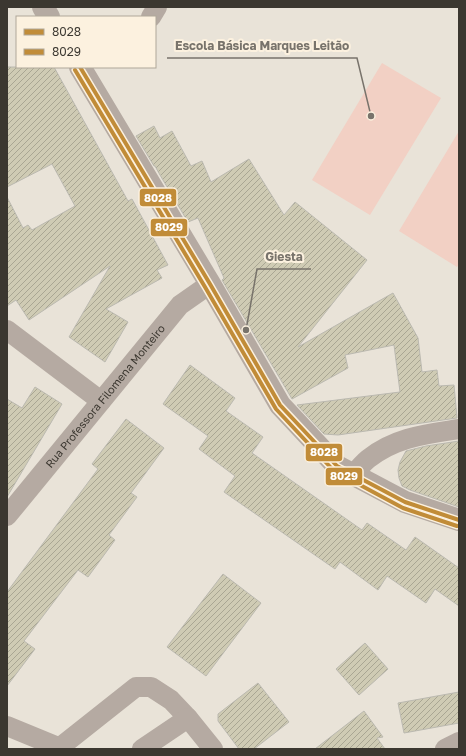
<svg xmlns="http://www.w3.org/2000/svg" width="466" height="756" font-family="'Golos Text',sans-serif">
	<defs>
		<pattern id="building-hatch" width="6" height="6" patternUnits="userSpaceOnUse"><rect width="6" height="6" fill="#cfcbb4"/><path d="M-1 1l2-2M0 6l6-6M5 7l2-2" fill="none" stroke="#a9a693"/></pattern>
	</defs>
	<rect width="100%" height="100%" fill="#e9e3d8"/>
	<g fill="#f2d0c4">
		<polygon points="382,63 441,98 370,215 312,180"/>
		<polygon points="459,131 459,264 457,267 399,231"/>
	</g>
	<g fill="url(#building-hatch)" stroke="#bbb9b0">
		<polygon points="7,67 54,67 128,201 132,199 168,265 157,270 162,278 106,309 128,322 105,362 69,337 110,266 29,320 16,300 7,306 7,197 23,228 28,225 32,230 75,206 52,164 7,187"/>
		<polygon points="154,126 160,138 172,131 191,166 202,161 211,182 249,159 284,215 295,202 367,260 298,347 393,293 418,338 422,372 437,370 439,386 454,385 457,418 338,435 324,434 297,405 400,392 394,345 345,355 348,368 292,399 222,280 224,278 198,218 188,222 160,175 155,166 154,166 136,136"/>
		<polygon points="190,365 235,398 226,411 263,437 252,453 362,530 367,523 406,550 415,537 459,568 459,606 435,589 426,603 387,576 378,590 340,562 335,569 224,492 235,476 199,449 208,436 163,404"/>
		<polygon points="35,387 62,404 7,497 7,399 22,408"/>
		<polygon points="126,419 164,448 131,493 137,497 109,535 115,540 88,577 78,570 24,641 35,649 7,686 7,592 98,469 92,464"/>
		<polygon points="459,441 459,507 410,490 402,486 399,478 398,470 400,462 406,451 426,446"/>
		<polygon points="223,574 261,603 206,676 167,647"/>
		<polygon points="365,643 388,669 359,695 336,669"/>
		<polygon points="258,683 289,722 254,749 239,749 218,721 218,714"/>
		<polygon points="459,692 459,723 404,733 398,703"/>
		<polygon points="364,711 383,737 377,738 385,749 315,749"/>
	</g>
	<g fill="none" stroke-linecap="round" stroke-linejoin="round">
		<g stroke="#b5aaa2" stroke-width="20">
			<polyline points="151,17 157,7"/>
			<polyline points="7,330 101,401"/>
			<path d="M353 475C358 469 363 463 368 459 395 437 427 434 459 429"/>
			<path id="s1" d="M7 516 180 305 210 284"/>
			<polyline points="7,726 63,749"/>
			<polyline points="59,748 136,687 151,687 171,700 188,718"/>
			<polyline points="142,749 188,718 213,749"/>
			<polyline points="445,749 459,742"/>
		</g>
		<g stroke="#b5aaa2" stroke-width="22">
			<polyline points="43,7 49,17"/>
			<polyline points="80,67 210,284 280,405 337,466 405,502 459,520"/>
		</g>
		<g stroke="#fcf1df" stroke-width="7">
			<polyline id="bus-1" points="80,67 210,284 280,405 337,466 405,502 459,520"/>
		</g>
		<g stroke="#fcf1df" stroke-width="7">
			<polyline id="bus-2" points="75,70 205,287 276,409 334,471 403,508 457,526"/>
		</g>
		<use href="#bus-1" stroke="#c18c38" stroke-width="4"/>
		<use href="#bus-2" stroke="#c18c38" stroke-width="4"/>
	</g>
	<g text-anchor="middle" stroke-width="4" stroke-linejoin="round" paint-order="stroke">
		<g font-size="11" fill="#3b3730" stroke="#fcf1df">
			<text dy="4" stroke="none"><textPath href="#s1" startOffset="155">Rua Professora Filomena Monteiro</textPath></text>
		</g>
	</g>
	<path fill="none" stroke="#78736b" stroke-width="1.5" d="M371 116L357 58H167M246 330L257 269H311"/>
	<g fill="#78736b" stroke="#fcf1df" stroke-width="1.5">
		<circle cx="371" cy="116" r="4"/>
		<circle cx="246" cy="330" r="4"/>
	</g>
	<g font-size="12" text-anchor="middle" font-weight="bold" fill="#78736b" stroke="#fcf1df" stroke-width="4" stroke-linejoin="round" paint-order="stroke">
		<text x="262" y="50">Escola Básica Marques Leitão</text>
		<text x="284" y="261">Giesta</text>
	</g>
	<g stroke="#fcf1df" stroke-width="1.5">
		<rect x="139" y="188" width="38" height="19" rx="4" fill="#c18c38"/>
		<rect x="150" y="218" width="38" height="19" rx="4" fill="#c18c38"/>
		<rect x="305" y="443" width="38" height="19" rx="4" fill="#c18c38"/>
		<rect x="325" y="467" width="38" height="19" rx="4" fill="#c18c38"/>
	</g>
	<g font-size="11" text-anchor="middle" font-weight="bold" fill="#fff">
		<text x="158" y="202">8028</text>
		<text x="169" y="231">8029</text>
		<text x="324" y="456">8028</text>
		<text x="344" y="480">8029</text>
	</g>
	<rect width="466" height="756" fill="none" stroke="#3b3730" stroke-width="16"/>
	<rect x="16" y="16" width="140" height="52" fill="#fcf1df" stroke="#afa799"/>
	<rect x="24" y="29" width="20" height="6" fill="#c18c38" stroke="#afa799"/>
	<text x="52" y="36" font-size="12" fill="#3b3730">8028</text>
	<rect x="24" y="49" width="20" height="6" fill="#c18c38" stroke="#afa799"/>
	<text x="52" y="56" font-size="12" fill="#3b3730">8029</text>
</svg>
